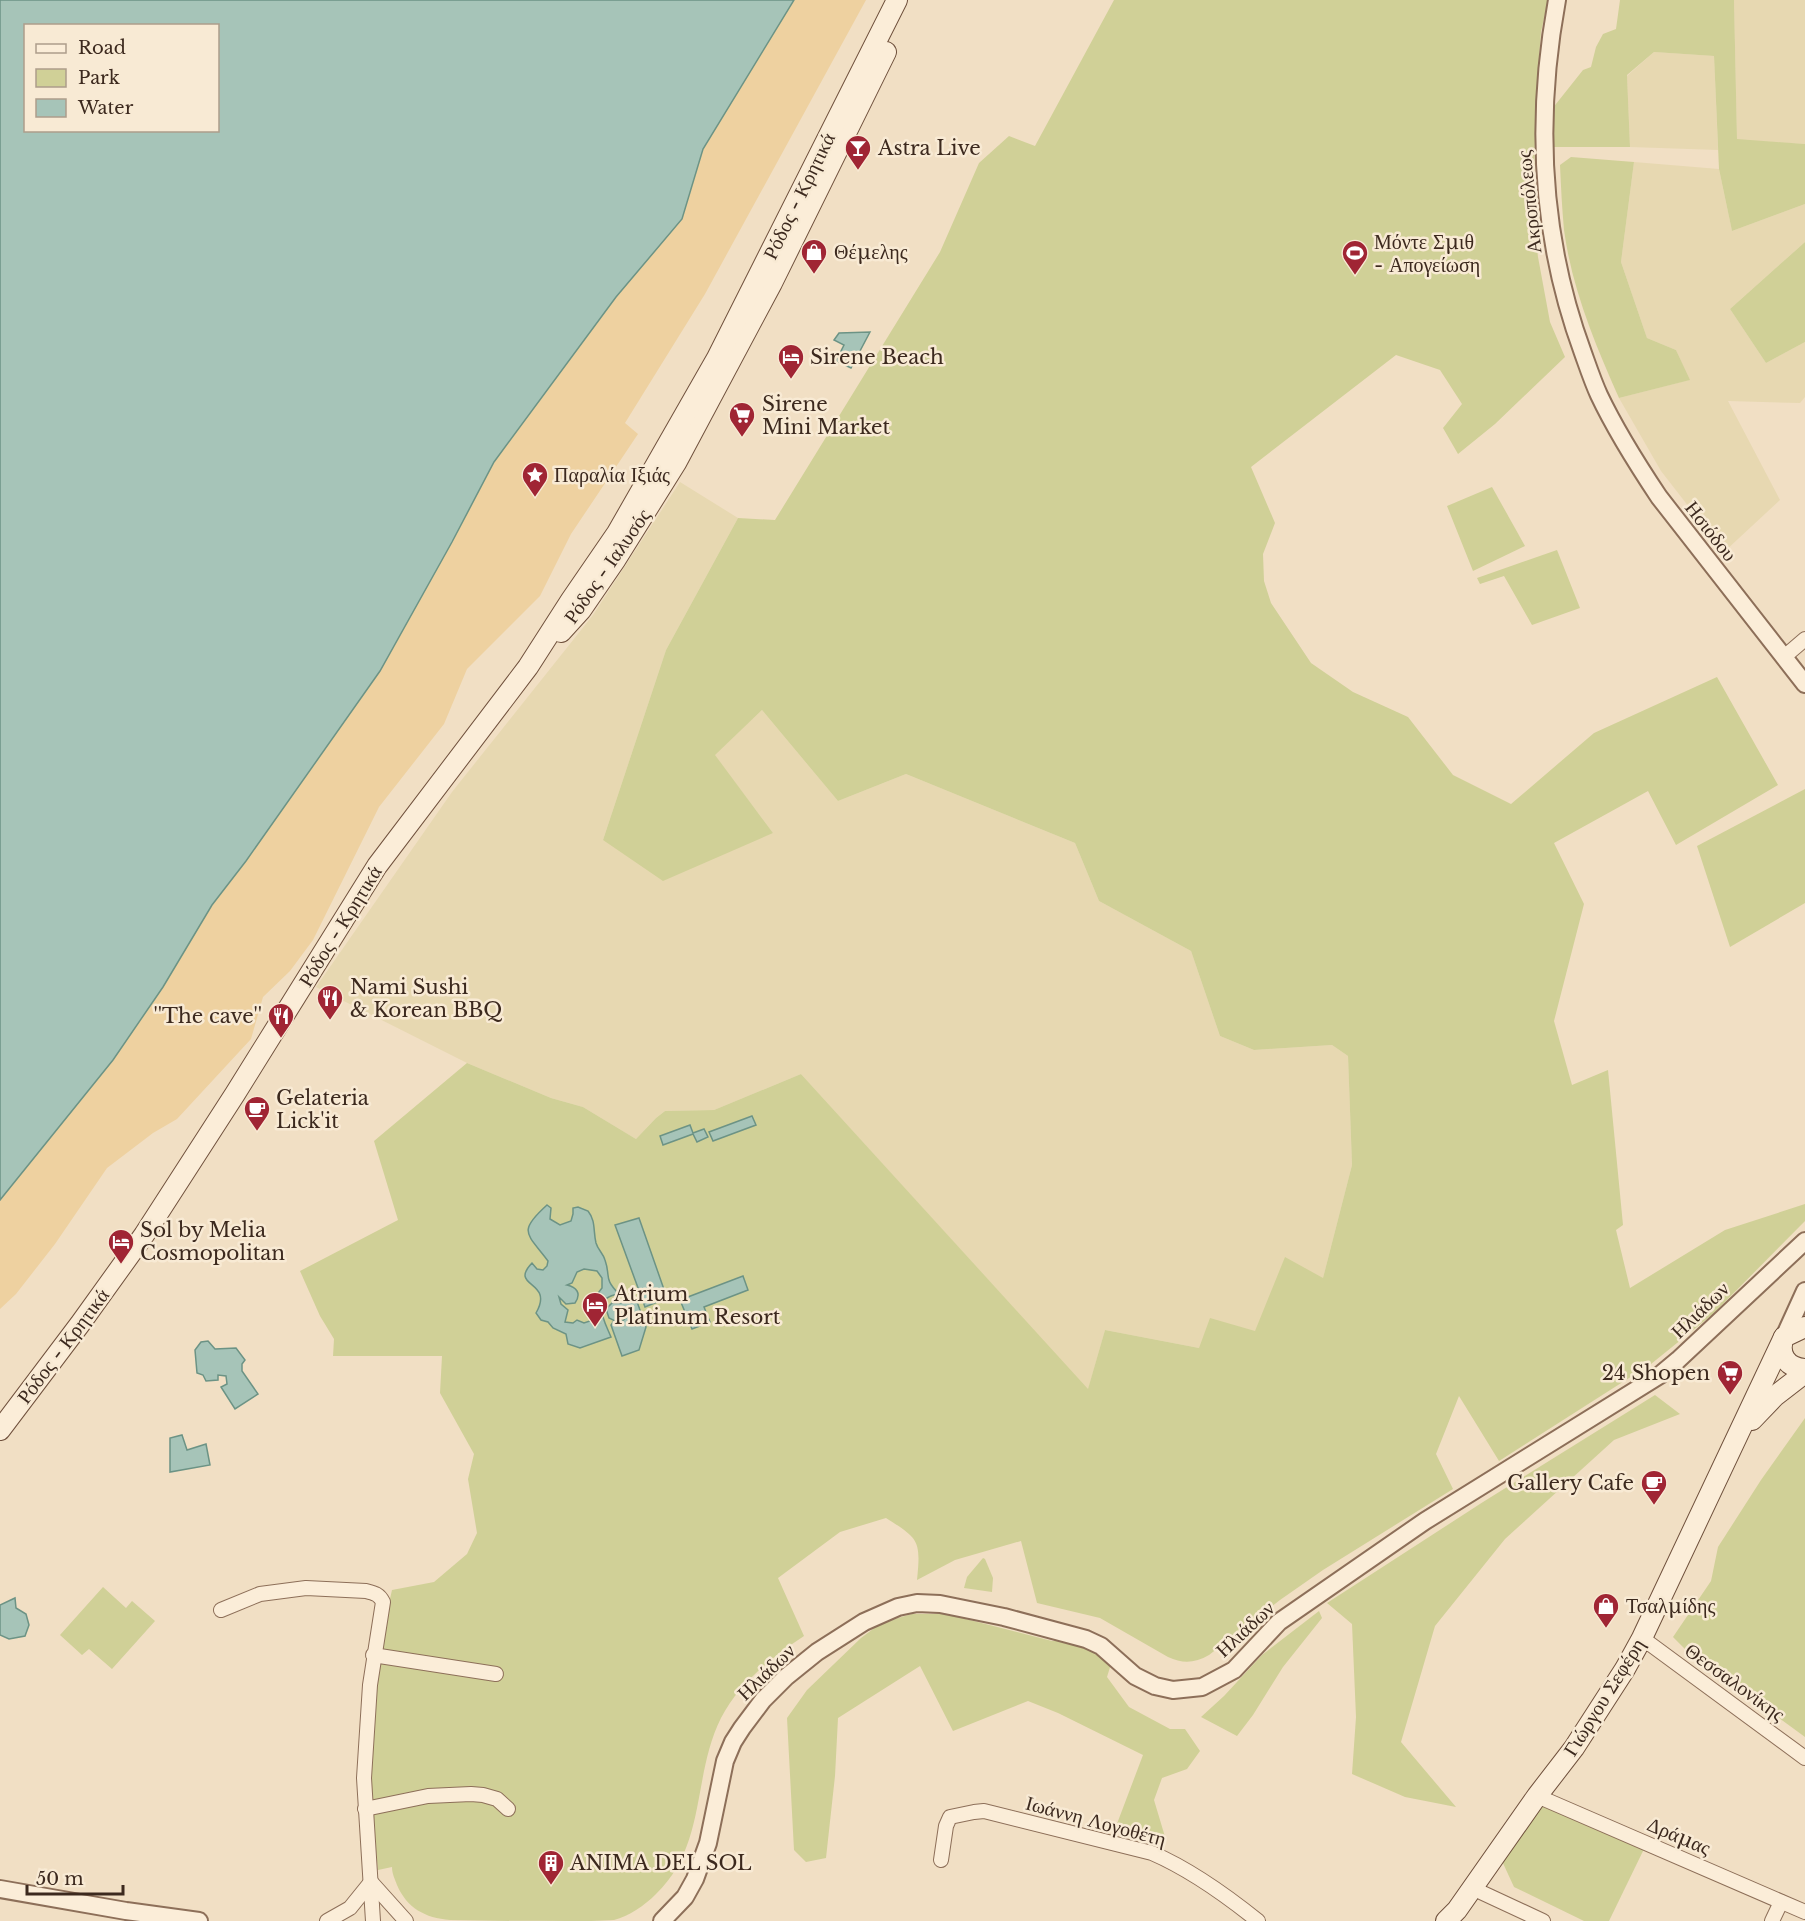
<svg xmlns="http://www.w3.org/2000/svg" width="1805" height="1921" font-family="'Libre Baskerville',serif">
	<rect width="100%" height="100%" fill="#f1dfc4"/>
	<g fill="#e7d8b1">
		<polygon points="1734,0 1805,0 1805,144 1737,140"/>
		<polygon points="1654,52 1714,56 1718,150 1630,147 1627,76"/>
		<polygon points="1634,162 1719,169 1732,231 1805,204 1805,242 1730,309 1766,363 1805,342 1805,397 1800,403 1728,401 1780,500 1724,552 1661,471 1619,398 1689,380 1676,350 1647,338 1621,262"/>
		<polygon points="680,482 738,518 666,650 603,840 773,833 714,755 762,710 838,801 906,774 1075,843 1099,901 1191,951 1220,1036 1254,1050 1332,1045 1348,1056 1352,1165 1323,1278 1255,1331 1199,1348 1105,1330 1088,1390 801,1074 714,1110 665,1111 656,1118 636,1139 583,1107 551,1098 467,1063 316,987 452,792 593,615"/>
	</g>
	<g fill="#d0d097">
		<path d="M1114 0H1548L1541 32 1536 100 1533 217 1538 257 1550 322 1565 357 1495 424 1458 454 1443 428 1462 404 1440 370 1396 355 1251 467 1275 523 1263 554 1264 581 1271 603 1311 663 1353 692 1408 717 1453 775 1511 804 1594 733 1717 677 1778 785 1676 845 1648 791 1554 843 1584 904 1554 1021 1572 1085 1608 1070 1623 1225 1616 1230 1630 1288 1725 1230 1805 1204V1221L1713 1314 1651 1364 1499 1461 1459 1396 1436 1454 1453 1489 1323 1570 1280 1600 1209 1655C1195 1663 1183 1664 1168 1657L1100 1618 1037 1603 1021 1541 955 1560 917 1580C921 1540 919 1539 886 1518L840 1532 778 1578 804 1636C772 1657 739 1683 721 1718 692 1776 707 1845 656 1894 644 1906 629 1916 614 1920 600 1921 582 1921 568 1921 529 1921 489 1921 450 1920 425 1918 407 1908 397 1885 395 1879 392 1874 392 1867L378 1870 370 1794 375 1665 392 1590 434 1582 467 1554 477 1533 468 1479 474 1454 440 1393 442 1356H333L334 1339 320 1316 300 1271 398 1220 374 1141 467 1063 551 1098 583 1107 636 1139 656 1118 665 1111 714 1110 801 1074 1088 1389 1105 1330 1199 1348 1210 1318 1255 1331 1285 1257 1323 1278 1352 1165 1348 1056 1332 1045 1254 1050 1220 1036 1191 951 1099 901 1075 843 906 774 838 801 762 710 715 755 773 833 663 881 603 840 666 650 738 518 775 520 940 252 979 163 1009 136 1035 146Z"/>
		<polygon points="1620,0 1734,0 1737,139 1805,144 1805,204 1732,231 1719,169 1714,56 1654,52 1627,75 1630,147 1553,147 1552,109 1583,70 1591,67 1596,47 1603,34 1616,29"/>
		<path d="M1571 157 1634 162 1621 262 1647 338 1676 350 1690 380 1619 398C1595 344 1572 289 1564 230 1562 209 1561 187 1560 165Z"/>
		<polygon points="1805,242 1805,342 1766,363 1730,309"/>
		<polygon points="1492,487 1525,546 1473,571 1447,506"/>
		<polygon points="1557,550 1580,608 1532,625 1504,576 1480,584 1477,578"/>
		<polygon points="1805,789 1805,903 1730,947 1697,846"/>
		<polygon points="1655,1395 1680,1414 1614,1440 1505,1539 1435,1626 1401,1742 1456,1807 1405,1797 1352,1774 1356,1717 1352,1624 1327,1603 1483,1502"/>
		<polygon points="1805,1418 1805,1737 1686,1650 1673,1637 1711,1581 1718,1547 1761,1480"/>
		<polygon points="983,1558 985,1559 993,1578 992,1592 964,1588 967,1577"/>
		<polygon points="103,1587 126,1608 132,1601 155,1621 112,1669 89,1649 82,1655 60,1635"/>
		<polygon points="1319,1611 1322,1618 1283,1667 1253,1715 1237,1736 1201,1717 1224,1696 1262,1655"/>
		<polygon points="912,1614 946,1614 1052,1641 1081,1641 1111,1664 1107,1677 1129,1707 1170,1729 1185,1729 1200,1751 1187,1769 1162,1778 1154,1800 1166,1840 1115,1829 1143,1755 1058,1713 1028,1701 953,1731 920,1666 838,1718 835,1776 826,1858 806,1862 794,1850 787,1718 807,1690 861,1638 877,1626 898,1618"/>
		<polygon points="1542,1803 1644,1849 1609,1921 1584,1921 1514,1887 1502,1861"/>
	</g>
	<polygon fill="#eed1a0" points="794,0 866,0 705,294 625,423 638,434 571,534 540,596 467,669 444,724 379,807 313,940 290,971 263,997 251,1039 177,1119 153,1133 107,1168 55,1244 16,1294 0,1309 0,1200 113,1060 163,987 212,905 246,861 380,671 452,542 494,462 616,297 682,219 703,149"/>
	<g fill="#a6c4b8" stroke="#6c9385" stroke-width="1.5" fill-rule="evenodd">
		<path d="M0 0H794L703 149 682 219 616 297 494 462 452 542 380 671 246 861 212 905 163 987 113 1060 0 1200ZM26 26H218V130H26Z"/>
		<polygon points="870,332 851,368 836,361 844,345 834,340 839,333"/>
		<polygon points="752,1116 756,1125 713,1141 709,1132"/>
		<polygon points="690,1125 693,1133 704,1129 708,1137 697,1142 693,1134 663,1145 660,1136"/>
		<path d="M547 1205 551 1208 550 1219 560 1225 571 1221 573 1214V1208L578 1207 588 1211C596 1221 593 1231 596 1243 598 1250 603 1253 605 1260 611 1277 603 1278 619 1294 590 1298 604 1320 611 1337L580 1348 568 1344 566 1334 553 1328 548 1322 541 1320 536 1313C555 1280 508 1288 532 1263L537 1269 543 1270 547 1266 548 1261C527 1233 517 1232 547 1205ZM584 1269 597 1271 602 1278V1288L592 1301 590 1321 584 1323 577 1320 573 1323 565 1322 568 1310 561 1304 559 1297 566 1304 575 1303C582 1293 576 1287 567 1285L572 1283 577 1272Z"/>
		<polygon points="639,1218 667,1298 645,1307 615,1225"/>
		<polygon points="743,1276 748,1290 704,1307 710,1322 692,1329 680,1300"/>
		<polygon points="635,1296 646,1327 639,1350 622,1356 611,1325 613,1322 620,1323 627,1317 626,1312 621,1320 615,1321 609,1318 606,1309 612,1303 621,1303 624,1300"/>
		<polygon points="208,1341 215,1349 236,1348 245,1360 242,1364 242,1371 258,1394 235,1409 221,1387 227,1384 226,1376 218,1375 218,1380 206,1381 203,1375 197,1373 195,1350 201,1342"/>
		<polygon points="182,1435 187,1450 206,1444 210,1465 170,1472 170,1438"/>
		<polygon points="15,1598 16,1608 26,1614 29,1625 25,1636 9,1639 0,1635 0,1605"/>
	</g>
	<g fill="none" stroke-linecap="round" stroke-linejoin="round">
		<g stroke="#8d6f59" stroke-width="16">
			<g id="minor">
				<polyline points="1784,657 1805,639"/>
				<path d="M221 1610 260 1594 306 1588 366 1591C374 1593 379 1594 383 1602L370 1685 364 1778 373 1921"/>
				<polyline points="1642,1638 1805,1758"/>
				<polyline points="373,1655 496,1674"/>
				<polyline points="1537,1796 1805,1912"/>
				<polyline points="365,1809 428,1796 471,1794 483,1795 497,1799 508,1809"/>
				<path d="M941 1860 946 1826 950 1817 974 1812 984 1811 1152 1853C1189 1869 1227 1896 1258 1921"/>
				<polyline points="371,1882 406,1921"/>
				<polyline points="1472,1888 1543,1921"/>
				<polyline points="327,1921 350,1908 371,1882"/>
				<polyline points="1772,1921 1781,1902"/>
			</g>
		</g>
		<g stroke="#8d6f59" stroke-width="20">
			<g id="tertiary">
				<path d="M1557 0C1535 119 1541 239 1583 353 1588 367 1593 382 1599 395 1616 431 1637 464 1659 497L1805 684"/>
				<polyline points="1784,1337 1805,1291"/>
				<polyline points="0,1889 126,1911 199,1921"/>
				<polyline points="662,1921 685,1897 695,1879 708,1843 725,1761 733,1742 742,1728 763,1700 786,1677 817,1652 864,1622 898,1607 917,1603 940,1604 1004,1617 1086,1639 1101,1646 1135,1676 1155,1686 1173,1690 1202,1687 1234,1670 1279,1622 1425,1521 1660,1375 1678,1360 1805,1241"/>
			</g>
		</g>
		<g stroke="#6f503c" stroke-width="22">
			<g id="secondary">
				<polyline points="561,632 581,610 616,559 676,463 772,283 886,52"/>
				<path d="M1805 1327 1784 1337C1777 1354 1787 1368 1805 1369"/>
				<polyline points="1752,1420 1775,1396 1805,1373"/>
				<polyline points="0,1430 80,1324 144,1235 235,1094 377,866 528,667 571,600 617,533 717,358 897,0"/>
				<polyline points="1446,1921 1457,1910 1537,1796 1574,1748 1625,1669 1642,1638 1784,1337"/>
			</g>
		</g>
		<use href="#minor" stroke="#fbedd8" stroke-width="14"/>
		<use href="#tertiary" stroke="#fbedd8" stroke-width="16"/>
		<use href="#secondary" stroke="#fbedd8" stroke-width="20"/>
	</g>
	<defs>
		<g id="bar-pin" transform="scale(1.35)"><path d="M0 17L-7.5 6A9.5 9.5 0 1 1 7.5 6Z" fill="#a02534" stroke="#f8ead4"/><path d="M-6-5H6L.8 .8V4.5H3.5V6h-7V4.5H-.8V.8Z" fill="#fff"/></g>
		<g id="shop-pin" transform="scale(1.35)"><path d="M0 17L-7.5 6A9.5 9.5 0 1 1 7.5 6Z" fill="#a02534" stroke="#f8ead4"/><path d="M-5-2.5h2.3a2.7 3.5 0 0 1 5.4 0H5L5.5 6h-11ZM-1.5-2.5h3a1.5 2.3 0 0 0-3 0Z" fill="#fff"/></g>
		<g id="stadium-pin" transform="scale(1.35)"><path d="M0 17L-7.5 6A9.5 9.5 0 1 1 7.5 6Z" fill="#a02534" stroke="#f8ead4"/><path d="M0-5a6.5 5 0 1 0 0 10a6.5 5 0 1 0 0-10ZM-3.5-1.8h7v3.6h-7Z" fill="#fff"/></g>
		<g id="hotel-pin" transform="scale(1.35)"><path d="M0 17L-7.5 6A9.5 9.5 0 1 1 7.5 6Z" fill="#a02534" stroke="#f8ead4"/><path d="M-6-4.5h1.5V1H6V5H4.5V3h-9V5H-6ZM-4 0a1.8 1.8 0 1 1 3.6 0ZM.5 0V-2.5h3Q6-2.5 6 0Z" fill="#fff"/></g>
		<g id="supermarket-pin" transform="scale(1.35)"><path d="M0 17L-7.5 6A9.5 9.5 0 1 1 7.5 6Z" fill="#a02534" stroke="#f8ead4"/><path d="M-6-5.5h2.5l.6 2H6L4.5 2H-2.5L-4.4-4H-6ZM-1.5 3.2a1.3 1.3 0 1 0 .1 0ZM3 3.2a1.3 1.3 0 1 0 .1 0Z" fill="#fff"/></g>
		<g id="sight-pin" transform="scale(1.35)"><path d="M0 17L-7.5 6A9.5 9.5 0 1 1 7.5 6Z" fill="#a02534" stroke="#f8ead4"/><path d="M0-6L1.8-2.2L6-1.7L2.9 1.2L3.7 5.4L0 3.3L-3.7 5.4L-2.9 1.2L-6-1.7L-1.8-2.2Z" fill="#fff"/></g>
		<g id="restaurant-pin" transform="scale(1.35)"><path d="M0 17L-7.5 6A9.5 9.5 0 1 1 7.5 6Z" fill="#a02534" stroke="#f8ead4"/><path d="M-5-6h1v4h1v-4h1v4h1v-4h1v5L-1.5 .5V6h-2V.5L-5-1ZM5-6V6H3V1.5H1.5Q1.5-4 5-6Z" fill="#fff"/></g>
		<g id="cafe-pin" transform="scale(1.35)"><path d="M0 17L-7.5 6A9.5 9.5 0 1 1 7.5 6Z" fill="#a02534" stroke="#f8ead4"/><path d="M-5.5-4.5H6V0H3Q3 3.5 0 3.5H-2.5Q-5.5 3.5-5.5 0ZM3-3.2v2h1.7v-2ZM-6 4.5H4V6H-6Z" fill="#fff"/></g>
		<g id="building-pin" transform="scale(1.35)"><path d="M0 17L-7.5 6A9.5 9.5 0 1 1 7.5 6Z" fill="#a02534" stroke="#f8ead4"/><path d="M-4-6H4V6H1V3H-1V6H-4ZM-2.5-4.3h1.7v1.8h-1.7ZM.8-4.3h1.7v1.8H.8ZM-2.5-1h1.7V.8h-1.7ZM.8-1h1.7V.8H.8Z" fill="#fff"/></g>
	</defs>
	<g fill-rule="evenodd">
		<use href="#bar-pin" x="858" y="148"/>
		<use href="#shop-pin" x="814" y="252"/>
		<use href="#stadium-pin" x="1355" y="253"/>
		<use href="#hotel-pin" x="791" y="357"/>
		<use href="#supermarket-pin" x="742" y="415"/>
		<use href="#sight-pin" x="535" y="475"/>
		<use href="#restaurant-pin" x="330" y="998"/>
		<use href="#restaurant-pin" x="281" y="1016"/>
		<use href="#cafe-pin" x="257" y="1109"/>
		<use href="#hotel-pin" x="121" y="1242"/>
		<use href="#hotel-pin" x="595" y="1305"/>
		<use href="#supermarket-pin" x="1730" y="1373"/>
		<use href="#cafe-pin" x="1654" y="1483"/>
		<use href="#shop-pin" x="1606" y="1606"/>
		<use href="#building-pin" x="551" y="1863"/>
	</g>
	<g text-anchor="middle" stroke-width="5" stroke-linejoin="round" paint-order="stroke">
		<g font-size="20" fill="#3c291e" stroke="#f8ead4" text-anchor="start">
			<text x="878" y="155">Astra Live</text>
			<text x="1374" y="249">Μόντε Σμιθ<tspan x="1374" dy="23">- Απογείωση</tspan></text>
			<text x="834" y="259">Θέμελης</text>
			<text x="810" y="364">Sirene Beach</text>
			<text x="762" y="411">Sirene<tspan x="762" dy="23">Mini Market</tspan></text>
			<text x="554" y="482">Παραλία Ιξιάς</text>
			<text x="350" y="994">Nami Sushi<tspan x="350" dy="23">&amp; Korean BBQ</tspan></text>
			<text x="262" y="1023" text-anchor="end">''The cave''</text>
			<text x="276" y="1105">Gelateria<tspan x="276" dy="23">Lick'it</tspan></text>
			<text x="140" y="1237">Sol by Melia<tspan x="140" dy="23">Cosmopolitan</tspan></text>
			<text x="614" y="1301">Atrium<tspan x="614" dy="23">Platinum Resort</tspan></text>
			<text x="1710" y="1380" text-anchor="end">24 Shopen</text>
			<text x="1634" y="1490" text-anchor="end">Gallery Cafe</text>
			<text x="1626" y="1613">Τσαλμίδης</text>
			<text x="570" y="1870">ANIMA DEL SOL</text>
		</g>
		<g font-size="20" fill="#3c291e" stroke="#f8ead4">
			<text transform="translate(799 196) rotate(-64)" y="7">Ρόδος - Κρητικά</text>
			<text transform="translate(1529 202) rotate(-96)" y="7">Ακροπόλεως</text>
			<text transform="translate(1711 531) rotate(52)" y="7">Ησιόδου</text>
			<text transform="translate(607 566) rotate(-55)" y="7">Ρόδος - Ιαλυσός</text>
			<text transform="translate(340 926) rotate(-58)" y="7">Ρόδος - Κρητικά</text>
			<text transform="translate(1700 1310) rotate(-44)" y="7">Ηλιάδων</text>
			<text transform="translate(63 1346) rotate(-53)" y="7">Ρόδος - Κρητικά</text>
			<text transform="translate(1245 1629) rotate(-43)" y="7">Ηλιάδων</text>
			<text transform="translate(766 1672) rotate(-44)" y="7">Ηλιάδων</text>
			<text transform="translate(1735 1682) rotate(36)" y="7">Θεσσαλονίκης</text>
			<text transform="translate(1604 1697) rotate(-58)" y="7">Γιώργου Σεφέρη</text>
			<text transform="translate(1096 1821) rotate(15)" y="7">Ιωάννη Λογοθέτη</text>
			<text transform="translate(1679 1836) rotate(23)" y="7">Δράμας</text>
		</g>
	</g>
	<rect x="24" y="24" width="195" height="108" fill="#f8ead4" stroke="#ad9d8b" stroke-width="1.5"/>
	<rect x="36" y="44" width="30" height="9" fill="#fbedd8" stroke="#ad9d8b" stroke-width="1.5"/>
	<text x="78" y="54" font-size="18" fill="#3c291e">Road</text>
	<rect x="36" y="69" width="30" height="18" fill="#d0d097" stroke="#ad9d8b" stroke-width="1.5"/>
	<text x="78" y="84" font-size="18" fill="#3c291e">Park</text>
	<rect x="36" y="99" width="30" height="18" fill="#a6c4b8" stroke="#ad9d8b" stroke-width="1.5"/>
	<text x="78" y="114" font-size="18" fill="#3c291e">Water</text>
	<path d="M27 1885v9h96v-9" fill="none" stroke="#3c291e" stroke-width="3"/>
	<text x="36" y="1885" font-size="18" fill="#3c291e" stroke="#f8ead4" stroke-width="4.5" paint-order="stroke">50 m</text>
</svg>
